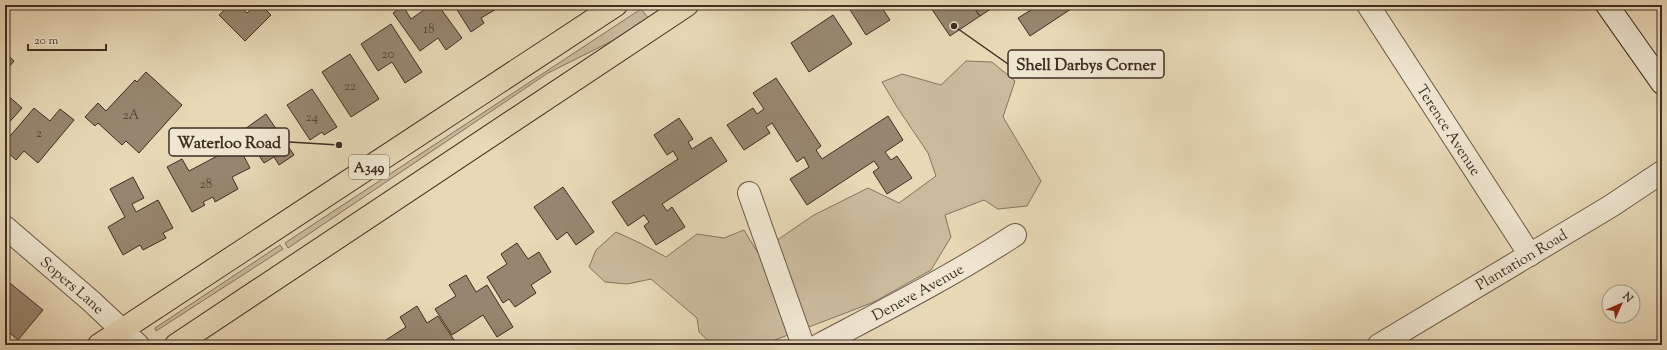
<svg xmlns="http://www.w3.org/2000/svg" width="1667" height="350" font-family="'Sorts Mill Goudy',serif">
	<rect width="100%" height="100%" fill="#e7d8b6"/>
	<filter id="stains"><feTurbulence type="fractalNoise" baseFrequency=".005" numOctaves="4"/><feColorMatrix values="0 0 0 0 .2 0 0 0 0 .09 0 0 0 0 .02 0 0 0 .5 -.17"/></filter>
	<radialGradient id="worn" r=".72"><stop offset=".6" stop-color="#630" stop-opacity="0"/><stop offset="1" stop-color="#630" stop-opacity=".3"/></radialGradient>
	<g fill="#cbbb9d" stroke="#867460">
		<polygon points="641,9 649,19 620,37 548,73 288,248 285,243"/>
		<polygon points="966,61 992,62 1015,81 1003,117 1041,181 1027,206 998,209 984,200 945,215 951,237 931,270 874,302 762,345 713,345 699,332 697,318 651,279 627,284 605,282 589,267 596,250 616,232 640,243 666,257 697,234 724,238 744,230 758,253 814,215 868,188 899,203 936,176 928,153 897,107 882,82 902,74 941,85"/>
		<polygon points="280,245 283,249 156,331 155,328"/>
	</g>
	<g fill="#97866f" stroke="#402e23">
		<polygon points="230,5 239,5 247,13 256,5 261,5 271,15 245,41 219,15"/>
		<polygon points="431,5 438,5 462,38 446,50 438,38 420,51 393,13 403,6 411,19"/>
		<polygon points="454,5 496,5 498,8 481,18 484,23 471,32"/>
		<polygon points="847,5 880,5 890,20 866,35"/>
		<polygon points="929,5 972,5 980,16 950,36"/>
		<polygon points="972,5 997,5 980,16"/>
		<polygon points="1039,5 1068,5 1071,9 1030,36 1018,18"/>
		<polygon points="833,15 852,44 809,72 791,43"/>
		<polygon points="391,24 422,72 405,83 392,62 378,71 361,44"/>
		<polygon points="5,53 14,61 5,72"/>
		<polygon points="350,54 379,99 351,117 322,72"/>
		<polygon points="146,72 182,105 139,153 126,141 122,145 98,123 95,126 85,117 98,103 106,111 135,80 137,82"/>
		<polygon points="776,78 821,146 816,150 822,159 888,116 903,140 885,152 891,160 897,156 912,178 887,194 873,172 879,168 874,161 807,205 790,179 809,167 804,157 797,162 772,123 766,127 770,133 744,150 727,125 753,108 757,114 764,109 753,93"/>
		<polygon points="312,89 337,127 324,135 322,132 310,140 287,105"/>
		<polygon points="6,94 22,108 5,127 5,94"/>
		<polygon points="34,108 50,121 60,109 74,120 38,163 24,151 16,160 5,150 5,142"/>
		<polygon points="266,114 294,155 279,165 274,157 264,163 242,131"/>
		<polygon points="679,118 693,139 688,142 692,149 711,137 727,161 662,204 667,211 672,207 685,227 656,245 644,226 649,222 644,215 628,226 612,202 678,159 673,151 667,155 654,135"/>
		<polygon points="238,145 250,168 232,177 238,189 215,202 213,197 203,202 205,205 192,212 167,167 182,159 189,171"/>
		<polygon points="133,177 144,198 132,204 136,212 158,200 173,228 163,233 166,238 143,250 140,245 123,255 108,227 125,217 110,189"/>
		<polygon points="563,187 594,232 576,245 567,232 557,240 534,207"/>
		<polygon points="517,243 528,259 539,252 551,272 531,285 536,293 515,307 509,299 503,303 487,277 507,264 501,254"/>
		<polygon points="466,275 476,292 487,285 513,327 497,337 483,315 452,335 435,309 456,296 449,285"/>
		<polygon points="5,279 43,310 18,340 5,329"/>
		<polygon points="417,306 427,323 438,316 454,340 446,345 441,345 439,342 435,345 389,345 386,340 406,327 400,317"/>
	</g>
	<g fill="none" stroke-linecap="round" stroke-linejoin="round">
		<g stroke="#6a5848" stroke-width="24">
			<g id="street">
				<path id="s1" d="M1368 5 1530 255"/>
				<polyline points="749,193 803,345"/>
				<path id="s2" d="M5 227 91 301 138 345"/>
				<path id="s3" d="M819 345C885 310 952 276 1015 235"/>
				<path id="s4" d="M1379 345 1611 206 1662 172"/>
			</g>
		</g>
		<g stroke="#402e23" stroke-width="24">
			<polyline id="secondary" points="1607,5 1662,83"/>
		</g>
		<g stroke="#402e23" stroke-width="24">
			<g id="primary">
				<polyline points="99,345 616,5"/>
				<polyline points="176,345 687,5"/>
			</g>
		</g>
		<use href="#street" stroke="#efe6d0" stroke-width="22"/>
		<use href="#secondary" stroke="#efe6d0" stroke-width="22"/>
		<use href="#primary" stroke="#e7d8b6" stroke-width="22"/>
	</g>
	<g text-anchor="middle" stroke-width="3" stroke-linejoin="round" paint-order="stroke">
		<g font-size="13" fill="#564436">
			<text x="429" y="33">18</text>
			<text x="388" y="58">20</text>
			<text x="350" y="90">22</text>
			<text x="131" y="119">2A</text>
			<text x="312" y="121">24</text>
			<text x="39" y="137">2</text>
			<text x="206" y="188">28</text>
		</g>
		<rect fill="#efe6d0" stroke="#746557" stroke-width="1" x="349" y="155" width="40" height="24" rx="3"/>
		<g font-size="14" font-weight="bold" fill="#402e23">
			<text x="369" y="172">A349</text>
		</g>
		<g font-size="15" fill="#402e23" stroke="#efe6d0">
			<text dy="5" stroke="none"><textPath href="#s1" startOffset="149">Terence Avenue</textPath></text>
			<text dy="5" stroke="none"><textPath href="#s4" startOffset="166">Plantation Road</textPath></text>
			<text dy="5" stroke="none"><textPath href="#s2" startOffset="89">Sopers Lane</textPath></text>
			<text dy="5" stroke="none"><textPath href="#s3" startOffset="112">Deneve Avenue</textPath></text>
		</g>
	</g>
	<path fill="none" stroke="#402e23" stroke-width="1.5" d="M954 26L1008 64M339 145L289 142"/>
	<g fill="#402e23" stroke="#efe6d0" stroke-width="1.5">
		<circle cx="954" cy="26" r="4"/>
		<circle cx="339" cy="145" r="4"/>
	</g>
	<g fill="#efe6d0" stroke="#402e23" stroke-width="1.5">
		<rect x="1008" y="50" width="156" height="28" rx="4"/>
		<rect x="169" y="128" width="120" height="28" rx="4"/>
	</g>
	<g font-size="16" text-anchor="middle" font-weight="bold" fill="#402e23">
		<text x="1086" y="70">Shell Darbys Corner</text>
		<text x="229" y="148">Waterloo Road</text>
	</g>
	<rect width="1667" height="350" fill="none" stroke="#e7d8b6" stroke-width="20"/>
	<rect x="6" y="6" width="1655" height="338" fill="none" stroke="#402e23" stroke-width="2"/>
	<rect x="10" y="10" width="1647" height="330" fill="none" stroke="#402e23"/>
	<g transform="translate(1621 304) rotate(45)"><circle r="19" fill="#efe6d0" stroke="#a99c8b"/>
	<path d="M0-3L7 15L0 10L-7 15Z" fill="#8f2418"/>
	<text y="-6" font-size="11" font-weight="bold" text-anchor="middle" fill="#402e23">N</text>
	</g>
	<path d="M28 44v6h78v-6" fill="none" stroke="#402e23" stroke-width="2"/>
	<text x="34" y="44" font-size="12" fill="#402e23" stroke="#efe6d0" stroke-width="3" paint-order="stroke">20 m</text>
	<rect width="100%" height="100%" filter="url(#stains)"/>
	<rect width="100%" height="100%" fill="url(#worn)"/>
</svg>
